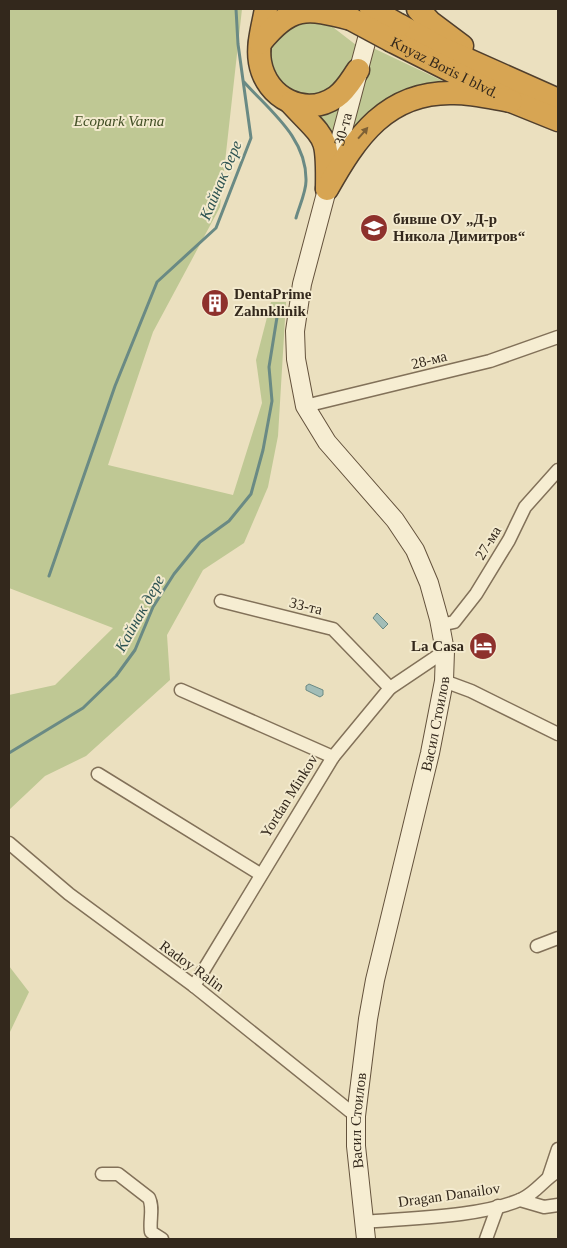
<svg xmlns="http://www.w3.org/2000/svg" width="567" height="1248" font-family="'Times New Roman',serif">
	<rect width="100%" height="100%" fill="#ebe0bf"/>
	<g fill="#bfc894">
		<polygon points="9,9 242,9 220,207 153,332 108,465 233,495 262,403 256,360 271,302 286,302 278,436 268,487 244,543 203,570 167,635 170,680 86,756 45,776 9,810 9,695 55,685 113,628 9,588"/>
		<path d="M290 21H325L356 45C346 88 348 82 307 99L276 83 268 50Z"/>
		<polygon points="373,48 449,84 351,133"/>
		<polygon points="342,103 331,145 308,113"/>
		<polygon points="9,966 29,992 9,1034"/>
	</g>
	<g fill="#a2bdb7" stroke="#6a8a84">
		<polygon points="377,613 388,624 383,629 373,618"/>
		<polygon points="309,684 323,690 323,695 320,697 306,690 306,686"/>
	</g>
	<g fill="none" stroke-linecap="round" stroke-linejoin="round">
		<g stroke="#6a8a84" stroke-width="3">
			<path d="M244 82C270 111 307 138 306 181 306 192 299 207 296 218"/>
			<polyline points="49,576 115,386 157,282 216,228 251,138 238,44 236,9"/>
			<polyline points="9,753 83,708 116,676 135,650 153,607 174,574 200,542 229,521 251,494 263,450 272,401 269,367 278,311"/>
		</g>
		<g stroke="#827159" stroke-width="15">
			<g id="street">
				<polyline points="305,406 490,361 558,337"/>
				<polyline points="221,601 333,629 390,688"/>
				<polyline points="440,625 454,622 476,594 509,540 525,507 558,470"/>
				<polyline points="444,681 471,691 558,734"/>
				<polyline points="181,690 333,757"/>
				<polyline points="98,774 260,874"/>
				<polyline points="9,843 69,894 194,986 356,1116"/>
				<polyline points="537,946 558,938"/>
				<polyline points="194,986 333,757 390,688 445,651"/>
				<path d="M102 1174H118L149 1198C154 1208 149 1221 151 1232L162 1239"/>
				<polyline points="549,1176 558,1149"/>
				<polyline points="520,1200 544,1207 558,1205"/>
				<path d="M364 1222C409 1218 482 1217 522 1199 537 1192 544 1179 558 1171"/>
				<polyline points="486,1239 498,1206"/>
			</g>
		</g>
		<g stroke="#64523c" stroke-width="20">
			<g id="secondary">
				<path id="s1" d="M366 1239 356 1146V1116L368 1019 375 980 430 753 444 681 445 651 439 619 429 583 415 550 395 520 327 442 305 406 296 359 295 331 302 284 373 16"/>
			</g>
		</g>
		<g stroke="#503f2d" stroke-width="25">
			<g id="highway">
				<path d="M266 9C263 26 257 45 260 62 266 98 305 118 336 97 346 90 351 80 358 70"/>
				<polyline points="418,9 430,22 462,46"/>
				<polyline points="399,25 439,47 558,100"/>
				<path id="s2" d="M392 41 511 101 558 120"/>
				<path d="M260 43C291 5 306 7 351 19"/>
				<path d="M291 103C326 141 328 133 327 188"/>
				<path d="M327 189C356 137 387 91 454 93 473 93 493 98 511 101"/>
			</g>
		</g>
		<use href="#street" stroke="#f6edd2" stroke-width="12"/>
		<use href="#secondary" stroke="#f6edd2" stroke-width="18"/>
		<use href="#highway" stroke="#d7a553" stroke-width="22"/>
		<g stroke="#503f2d" stroke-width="25" stroke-linecap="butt">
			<g id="highway-bridge">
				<polyline points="371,9 399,25"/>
				<polyline points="351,19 392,41"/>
			</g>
		</g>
		<use href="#highway-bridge" stroke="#d7a553" stroke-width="22"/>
	</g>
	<defs><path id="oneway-solid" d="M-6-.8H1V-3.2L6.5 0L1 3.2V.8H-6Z" transform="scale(1.25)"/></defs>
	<use fill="#7d6035" href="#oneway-solid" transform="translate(363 133) rotate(-49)"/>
	<defs>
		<g id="school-disc" transform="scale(1.4375)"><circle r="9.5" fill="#8e312c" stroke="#f3eace"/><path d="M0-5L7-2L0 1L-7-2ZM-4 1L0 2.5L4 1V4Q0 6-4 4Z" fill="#fff"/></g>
		<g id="building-disc" transform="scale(1.4375)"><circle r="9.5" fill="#8e312c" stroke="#f3eace"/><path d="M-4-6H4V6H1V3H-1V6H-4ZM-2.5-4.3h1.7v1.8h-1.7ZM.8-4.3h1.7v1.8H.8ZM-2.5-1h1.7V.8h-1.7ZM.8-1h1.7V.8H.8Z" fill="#fff"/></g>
		<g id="hotel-disc" transform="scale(1.4375)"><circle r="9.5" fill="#8e312c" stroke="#f3eace"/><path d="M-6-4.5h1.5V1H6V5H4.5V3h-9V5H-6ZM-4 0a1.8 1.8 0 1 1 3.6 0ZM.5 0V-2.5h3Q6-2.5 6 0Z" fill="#fff"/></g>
	</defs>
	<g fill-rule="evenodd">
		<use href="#school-disc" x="374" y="228"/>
		<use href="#building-disc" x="215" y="303"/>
		<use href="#hotel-disc" x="483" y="646"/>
	</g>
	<g text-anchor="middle" stroke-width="4" stroke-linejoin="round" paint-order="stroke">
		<g font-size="15" fill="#33281c" stroke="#f3eace">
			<text dy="5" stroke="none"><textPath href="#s2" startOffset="59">Knyaz Boris I blvd.</textPath></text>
			<text dy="5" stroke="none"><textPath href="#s1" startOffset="1169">30-та</textPath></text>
			<text transform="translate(429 360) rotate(-14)" y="5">28-ма</text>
			<text transform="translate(488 543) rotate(-59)" y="5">27-ма</text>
			<text transform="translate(306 606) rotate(14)" y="5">33-та</text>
			<text dy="5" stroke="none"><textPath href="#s1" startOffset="524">Васил Стоилов</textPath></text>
			<text transform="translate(289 796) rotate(-58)" y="5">Yordan Minkov</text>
			<text transform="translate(192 966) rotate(36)" y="5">Radoy Ralin</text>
			<text dy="5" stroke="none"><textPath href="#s1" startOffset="119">Васил Стоилов</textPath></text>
			<text transform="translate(449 1195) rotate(-8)" y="5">Dragan Danailov</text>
		</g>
		<g font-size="15" font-style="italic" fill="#414e24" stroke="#f3eace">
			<text x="119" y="126">Ecopark Varna</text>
		</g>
		<g font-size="15" font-weight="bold" fill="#33281c" stroke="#f3eace" text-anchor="start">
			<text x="393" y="224">бивше ОУ „Д-р<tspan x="393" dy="17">Никола Димитров“</tspan></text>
			<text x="234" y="299">DentaPrime<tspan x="234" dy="17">Zahnklinik</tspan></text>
			<text x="464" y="651" text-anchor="end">La Casa</text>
		</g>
		<g font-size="16" font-style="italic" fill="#2c5251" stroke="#f3eace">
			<text transform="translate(220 180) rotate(-67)" y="6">Кайнак дере</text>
			<text transform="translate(139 613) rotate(-61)" y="6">Кайнак дере</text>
		</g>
	</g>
	<rect width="567" height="1248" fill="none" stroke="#33281c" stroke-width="20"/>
</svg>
